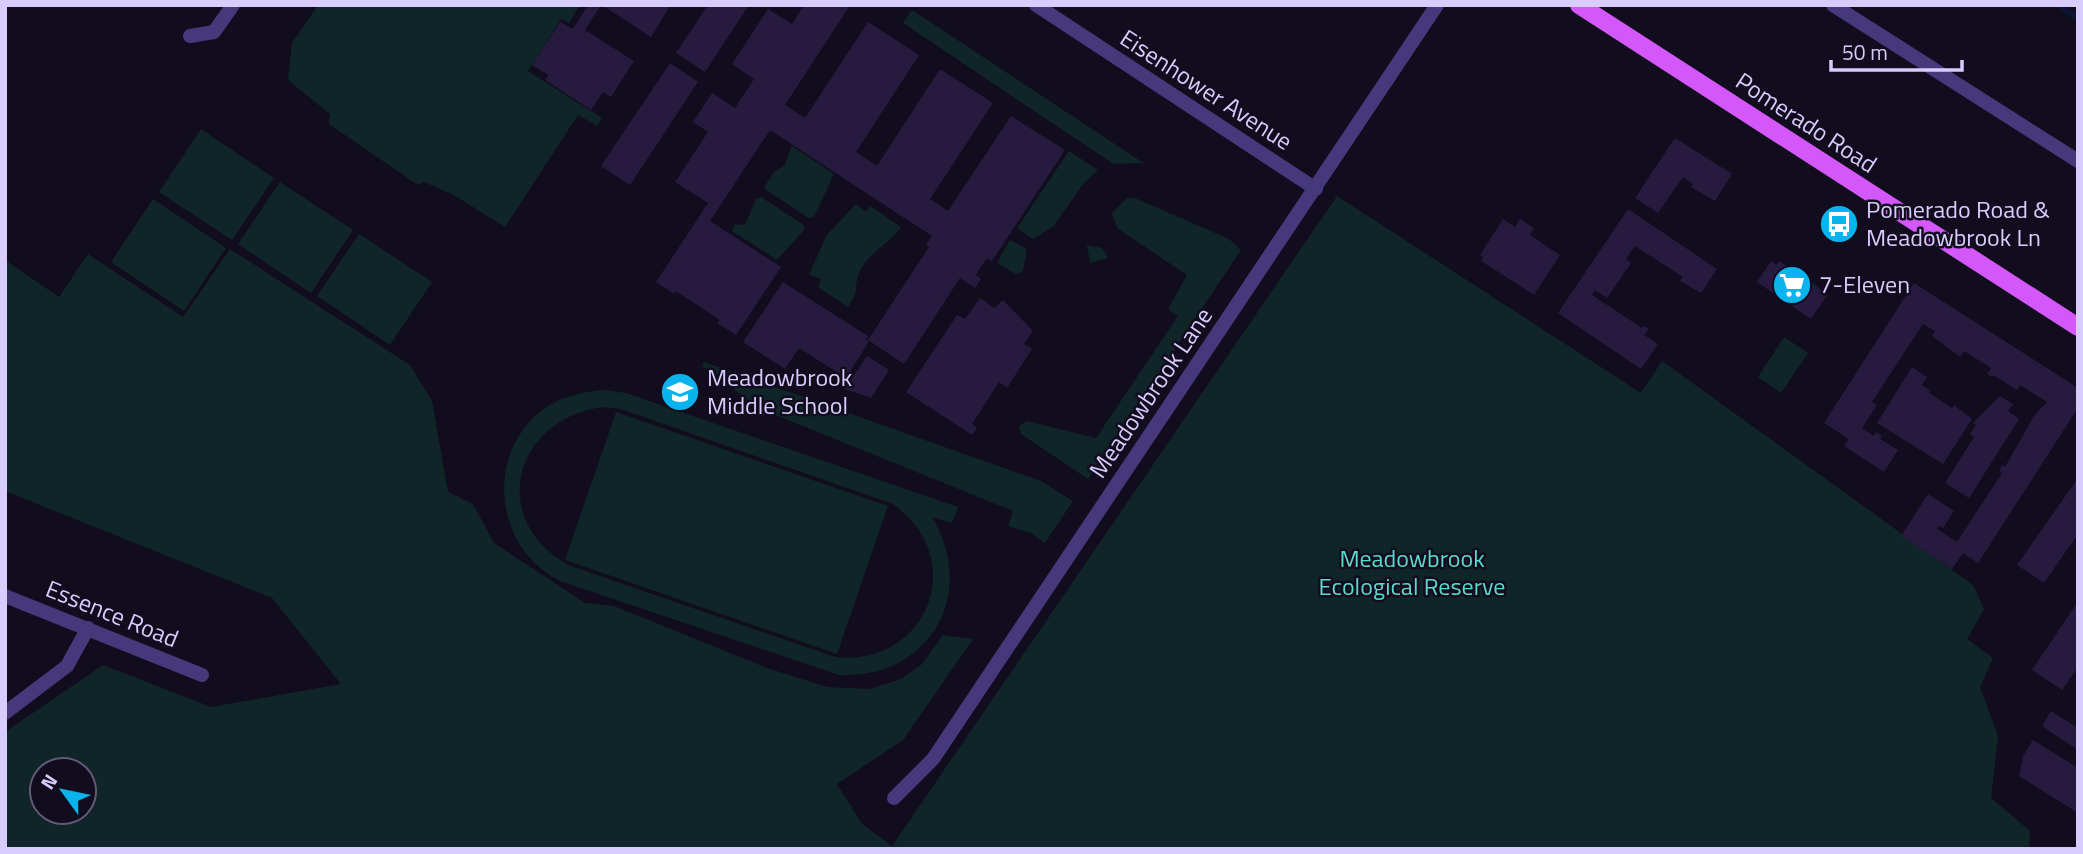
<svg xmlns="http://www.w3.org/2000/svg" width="2083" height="854" font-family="'Titillium Web',sans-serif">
	<rect width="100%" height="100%" fill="#120d1e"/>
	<g fill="#102528" fill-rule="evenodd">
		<polygon points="318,5 580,5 569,23 561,19 528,71 602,118 597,126 578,115 505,227 454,195 424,182 418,185 329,124 330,114 288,80 292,43"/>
		<path d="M912 10 1145 164C1134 162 1119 165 1112 163L903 23Z"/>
		<polygon points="201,129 274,178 232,240 159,192"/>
		<polygon points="792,146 834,174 814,217 809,218 766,190 765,186 774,172 784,166"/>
		<polygon points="1069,151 1098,170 1082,185 1054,226 1033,239 1017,228"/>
		<polygon points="280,182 353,230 311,293 238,244"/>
		<path d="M1337 196 1641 393 1662 361 1973 585 1984 609 1967 639 1993 658 1980 687 1998 736 1991 798 2030 831 2029 849H5V732L103 665 211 707 341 684 272 598 5 491V260L59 297 88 254 183 317 230 249 410 365 432 401 448 492 473 504 494 543 585 603 614 606 767 668 827 687 870 689 901 679 921 665 943 635 973 639 903 740 837 784 862 824 892 846ZM42 770H84V812H42Z"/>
		<polygon points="761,197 804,225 804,230 777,260 732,231 735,224 745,225 756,199"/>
		<polygon points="1127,198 1135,198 1229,239 1241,250 1088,479 1021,434 1019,426 1027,421 1096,438 1178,316 1168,309 1187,275 1117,228 1112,213"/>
		<polygon points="153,199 226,248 184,311 111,262"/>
		<path d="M856 204 866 212 870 206 901 227C889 245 865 254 858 276 853 292 861 288 848 307L818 287 821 279 809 275 826 236Z"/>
		<polygon points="359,234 432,282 390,345 317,296"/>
		<polygon points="1010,240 1027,249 1023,271 1016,274 997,263"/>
		<polygon points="1087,245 1102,248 1108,258 1090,263"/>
		<polygon points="1784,337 1808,353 1781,393 1758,377"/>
		<polygon points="704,362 1041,481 1073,501 1045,543 1031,533 1008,526 1013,511 761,409 702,366"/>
		<path d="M604 390 626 393 958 507 952 523 932 517C978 594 930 679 839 675L563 582C492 550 483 449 548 406 566 395 585 392 604 390ZM604 407 621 409 893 504C970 558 928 667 835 657L571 566C487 523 512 418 604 407Z"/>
		<polygon points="616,412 888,506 837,654 565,560"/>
	</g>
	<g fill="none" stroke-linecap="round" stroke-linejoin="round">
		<polyline stroke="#0a1539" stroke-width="5" points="2058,5 2078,18"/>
	</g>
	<g fill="#261a3e">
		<polygon points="588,5 601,5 585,30 634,61 611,97 603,92 591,110 545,80 548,75 532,65 560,22 573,29"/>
		<polygon points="602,5 668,5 670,6 651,37"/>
		<polygon points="708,5 749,5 705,72 676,53"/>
		<polygon points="804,5 849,7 785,105 805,118 868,22 919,55 856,152 877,166 940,69 993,103 930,199 948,211 1011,116 1065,150 992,261 987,258 981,267 976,275 981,279 975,288 960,278 904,364 868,340 929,247 926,245 932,236 770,130 710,221 781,267 736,335 717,323 720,320 676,291 674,294 656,282 708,203 675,182 708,132 693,122 712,93 735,108 754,79 732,64 768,9 792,24"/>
		<polygon points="670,63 698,82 630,185 601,166"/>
		<polygon points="1675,138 1732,174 1715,201 1691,187 1693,184 1683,177 1658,213 1635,198"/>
		<polygon points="1628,209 1717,269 1701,293 1680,281 1683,277 1635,246 1626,259 1631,263 1607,298 1595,290 1592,295 1642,328 1644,326 1649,329 1644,335 1658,344 1641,369 1558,313"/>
		<polygon points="1503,219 1515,227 1520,219 1534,228 1530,235 1560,255 1534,295 1481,261 1483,257 1480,255"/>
		<polygon points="1771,261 1776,265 1779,261 1828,294 1811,319 1757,282"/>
		<polygon points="783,282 868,336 866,339 869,341 846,378 799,348 785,369 743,342"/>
		<polygon points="1914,283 2078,388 2078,408 1978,563 1963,553 1952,569 1901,536 1928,494 1954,511 1943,528 1939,526 1937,529 1957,542 2002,473 1999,471 2002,465 2005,467 2034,416 2047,402 2020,385 2017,390 1993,375 1992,377 1987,374 1991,368 1964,351 1960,357 1932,336 1935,331 1923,324 1872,402 1877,405 1862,428 1874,436 1876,432 1882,436 1880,439 1898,450 1884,472 1844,446 1849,439 1824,423"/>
		<polygon points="980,298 994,308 1003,300 1033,331 1024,344 1032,349 1007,388 999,382 972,424 977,428 972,435 906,392 957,315 965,319"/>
		<polygon points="867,356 889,370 871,398 845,389"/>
		<polygon points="1912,367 1927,377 1922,385 1930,390 1929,393 1952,408 1954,405 1972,419 1943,464 1877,423"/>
		<polygon points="2000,396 2013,404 2008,411 2019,419 1969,498 1945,483 1974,437 1970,434 1976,425 1973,423"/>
		<polygon points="2078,478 2078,534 2044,583 2017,565"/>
		<polygon points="2075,606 2078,608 2078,667 2062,690 2032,670"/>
		<polygon points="2051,711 2078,728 2078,750 2042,726"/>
		<polygon points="2033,740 2078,768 2078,813 2019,776 2023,756"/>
	</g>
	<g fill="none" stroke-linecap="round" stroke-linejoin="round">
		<g stroke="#45397b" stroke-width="14">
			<polyline points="1036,5 1316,189"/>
			<polyline points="1833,5 2078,161"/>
			<polyline points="190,36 214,32 233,5"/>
			<polyline points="5,596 202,675"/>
			<polyline points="5,713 67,666 88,628"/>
			<polyline points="894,798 933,759 1437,5"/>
		</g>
		<polyline stroke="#d457f9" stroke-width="18" points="1579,5 2078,327"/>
	</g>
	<defs>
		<g id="bus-disc" transform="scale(2.0125)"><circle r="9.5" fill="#09b4ec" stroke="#120d1e"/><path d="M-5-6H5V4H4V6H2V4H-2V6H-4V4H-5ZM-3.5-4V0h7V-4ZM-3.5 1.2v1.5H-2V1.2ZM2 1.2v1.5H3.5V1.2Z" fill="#fff"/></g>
		<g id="supermarket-disc" transform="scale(2.0125)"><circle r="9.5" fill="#09b4ec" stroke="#120d1e"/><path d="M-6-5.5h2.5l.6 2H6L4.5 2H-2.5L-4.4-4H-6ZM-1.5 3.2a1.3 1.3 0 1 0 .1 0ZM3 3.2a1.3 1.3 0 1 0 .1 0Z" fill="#fff"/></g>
		<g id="school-disc" transform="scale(2.0125)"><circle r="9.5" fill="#09b4ec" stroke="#120d1e"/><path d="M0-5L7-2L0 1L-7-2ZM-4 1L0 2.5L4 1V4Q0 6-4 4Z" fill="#fff"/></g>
	</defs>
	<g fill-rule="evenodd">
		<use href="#bus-disc" x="1839" y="224"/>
		<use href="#supermarket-disc" x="1792" y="285"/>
		<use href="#school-disc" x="680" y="392"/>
	</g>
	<g text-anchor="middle" stroke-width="5" stroke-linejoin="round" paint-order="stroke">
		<g font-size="24" fill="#d8ccfd" stroke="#120d1e">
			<text transform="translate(1206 90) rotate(33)" y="8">Eisenhower Avenue</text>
			<text transform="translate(1806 123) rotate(33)" y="8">Pomerado Road</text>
			<text transform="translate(1151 393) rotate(-56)" y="8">Meadowbrook Lane</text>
			<text transform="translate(112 614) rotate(22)" y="8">Essence Road</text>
		</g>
		<g font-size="24" fill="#d8ccfd" stroke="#120d1e" text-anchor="start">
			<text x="1866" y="218">Pomerado Road &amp;<tspan x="1866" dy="28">Meadowbrook Ln</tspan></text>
			<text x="1819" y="293">7-Eleven</text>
			<text x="707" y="386">Meadowbrook<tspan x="707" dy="28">Middle School</tspan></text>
		</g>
		<g font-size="24" fill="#5bd9cc" stroke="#120d1e">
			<text x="1412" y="567">Meadowbrook<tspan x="1412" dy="28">Ecological Reserve</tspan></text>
		</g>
	</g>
	<rect width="2083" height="854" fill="none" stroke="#d8ccfd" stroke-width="14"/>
	<g transform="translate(63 791) rotate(303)"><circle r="33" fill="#120d1e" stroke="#615977" stroke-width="2"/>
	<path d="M0-5L12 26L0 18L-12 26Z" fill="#09b4ec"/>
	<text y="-10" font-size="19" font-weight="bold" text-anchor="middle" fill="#d8ccfd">N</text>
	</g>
	<path d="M1831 60v10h131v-10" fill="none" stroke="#d8ccfd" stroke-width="3.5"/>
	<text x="1842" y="60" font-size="21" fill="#d8ccfd" stroke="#120d1e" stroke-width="5" paint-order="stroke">50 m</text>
</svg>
